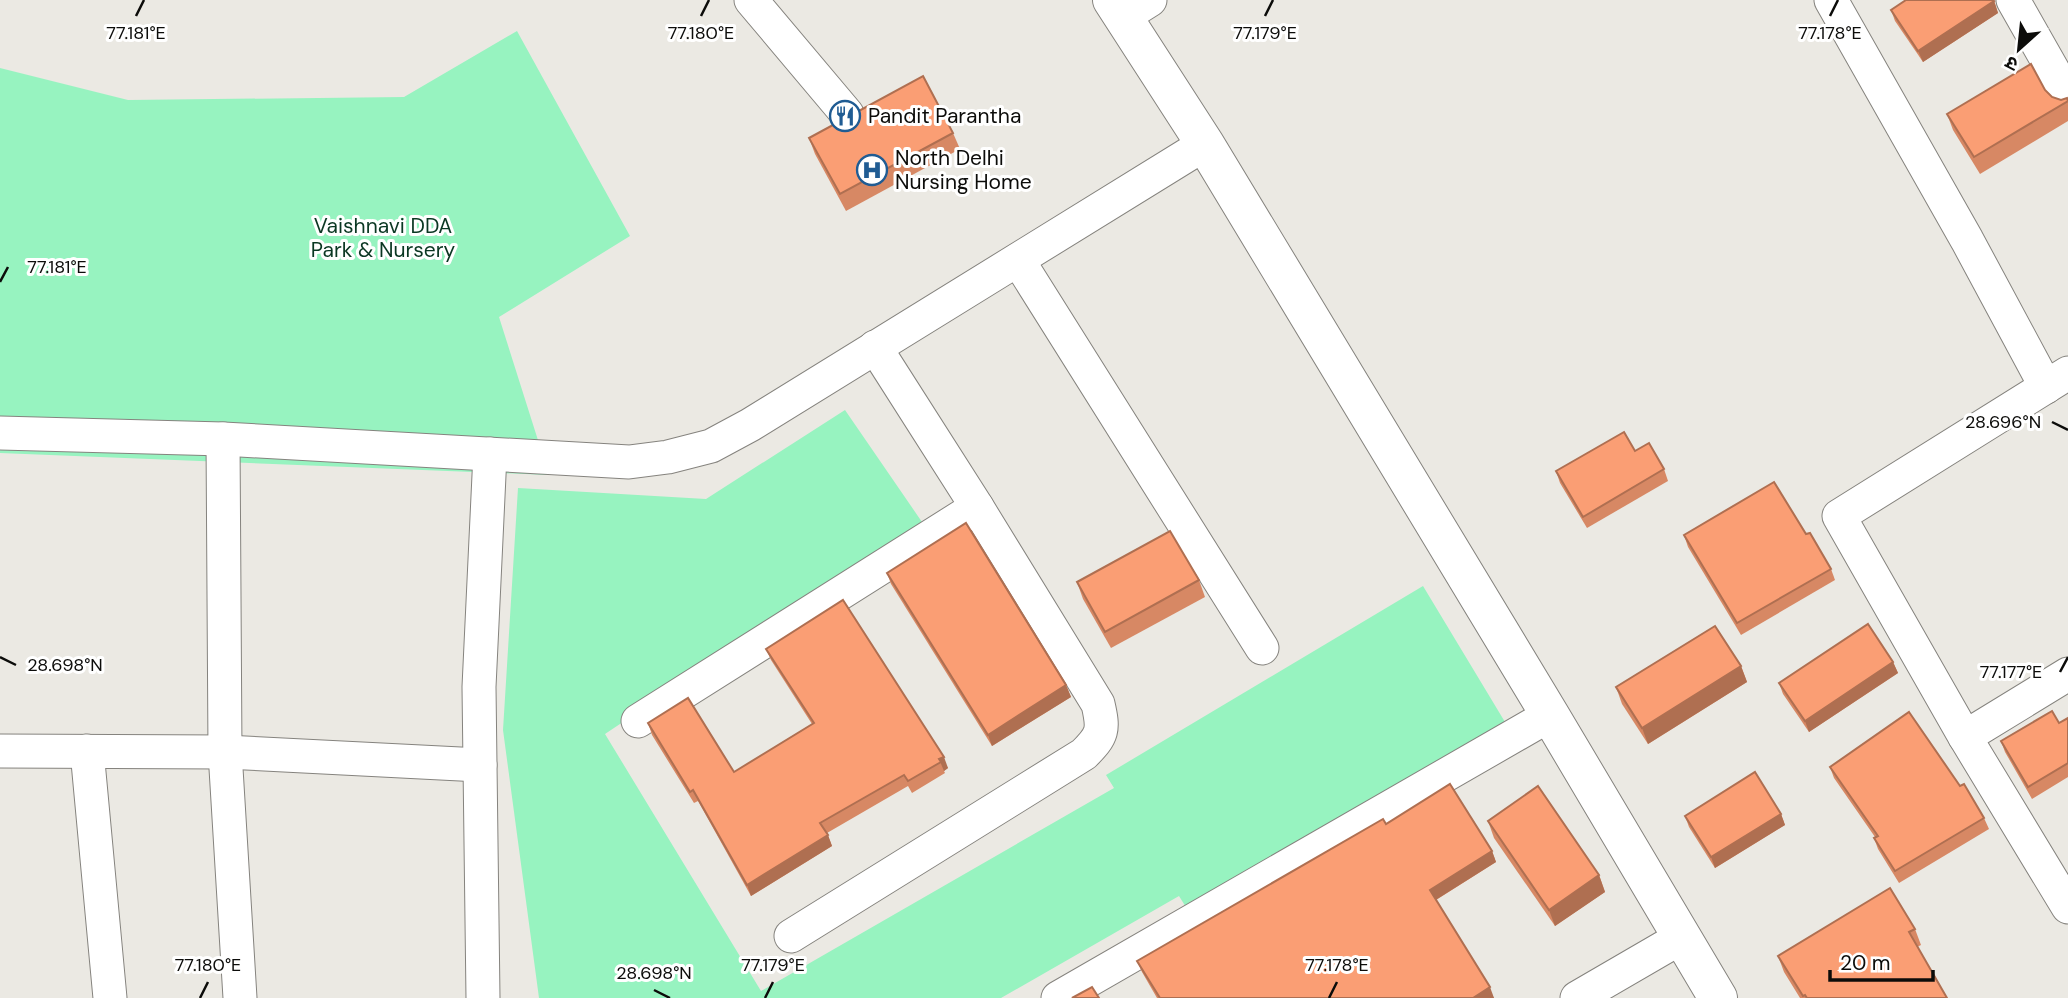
<svg xmlns="http://www.w3.org/2000/svg" width="2068" height="998" font-family="'DM Sans','Noto Sans Devanagari',sans-serif">
	<rect width="100%" height="100%" fill="#ebe9e3"/>
	<g fill="#97f3c0">
		<polygon points="517,31 630,236 499,317 549,475 0,453 0,68 128,100 404,97"/>
		<polygon points="845,410 922,522 605,734 761,991 1114,788 1106,775 1423,586 1505,722 1189,912 1179,896 1001,998 539,998 503,730 518,488 706,499"/>
	</g>
	<g fill="none" stroke-linecap="round" stroke-linejoin="round">
		<g stroke="#85837e" stroke-width="35">
			<g id="street">
				<polyline points="751,0 847,114"/>
				<polyline points="1831,0 1967,240 2046,387"/>
				<polyline points="2013,0 2068,97"/>
				<polyline points="1123,17 1150,0"/>
				<polyline points="1018,260 1262,648"/>
				<polyline points="2068,373 1839,516 1965,737 2068,907"/>
				<polyline points="0,433 223,439 629,462 668,457 711,446 750,425 1205,144"/>
				<polyline points="223,439 225,752 240,998"/>
				<polyline points="638,721 977,507"/>
				<polyline points="1965,737 2068,674"/>
				<polyline points="0,751 225,752 480,765"/>
				<polyline points="87,751 110,998"/>
				<path d="M791 936 1084 754C1103 735 1104 730 1098 704L977 507 875 347"/>
				<polyline points="483,998 479,687 490,454"/>
				<polyline points="1058,998 1550,715"/>
				<polyline points="1577,998 1682,937"/>
			</g>
		</g>
		<g stroke="#85837e" stroke-width="40">
			<polyline id="secondary" points="1112,0 1205,144 1550,715 1718,998"/>
		</g>
		<use href="#street" stroke="#fff" stroke-width="33"/>
		<use href="#secondary" stroke="#fff" stroke-width="38"/>
	</g>
	<g fill="#d78864">
		<polygon points="1994,0 1998,13 1923,62 1895,21 1891,10"/>
		<polygon points="2045,90 2052,97 2061,100 2068,100 2068,121 1980,174 1953,130 1947,114"/>
		<polygon points="953,133 960,149 846,211 815,154 809,138"/>
		<polygon points="1664,469 1668,481 1587,528 1560,483 1556,471"/>
		<polygon points="1806,534 1831,569 1835,580 1741,635 1688,547 1684,535"/>
		<polygon points="887,573 1066,685 1071,697 992,746 891,584"/>
		<polygon points="1199,580 1205,597 1111,648 1083,599 1077,582"/>
		<polygon points="843,600 948,768 944,771 945,773 912,793 908,786 827,833 832,846 751,896 698,801 694,803 652,735 648,723 734,772 812,724 771,660 766,649"/>
		<polygon points="1893,662 1898,673 1809,732 1783,694 1779,683"/>
		<polygon points="1741,666 1747,682 1648,744 1622,704 1616,687"/>
		<polygon points="2068,718 2068,777 2032,799 2005,752 2001,741 2059,723"/>
		<polygon points="1830,767 1960,786 1984,818 1989,829 1899,883 1878,849 1874,838 1875,837 1834,778"/>
		<polygon points="1781,814 1785,825 1715,868 1689,827 1685,816"/>
		<polygon points="1488,821 1599,875 1605,892 1555,926 1494,838"/>
		<polygon points="1492,851 1496,862 1436,900 1494,998 1157,998 1142,972 1137,961"/>
		<polygon points="1915,929 1921,945 1917,947 1947,998 1800,998 1784,972 1778,956"/>
	</g>
	<g fill="#af6f51">
		<polygon points="1994,1 1998,13 1923,62 1918,51"/>
		<polygon points="1893,662 1898,673 1809,732 1805,721"/>
		<polygon points="1741,666 1747,682 1648,744 1642,728"/>
		<polygon points="1066,685 1071,697 992,746 988,735"/>
		<polygon points="944,757 948,768 944,771 939,759"/>
		<polygon points="1781,814 1785,825 1715,868 1711,857"/>
		<polygon points="828,835 832,846 751,896 747,885"/>
		<polygon points="1492,851 1496,862 1434,901 1430,890"/>
		<polygon points="1599,875 1605,892 1555,926 1549,910"/>
		<polygon points="1490,987 1494,998 1473,998"/>
	</g>
	<g fill="#fa9e74" stroke="#af6f51" stroke-width="2">
		<polygon points="1906,0 1993,0 1994,1 1918,51 1891,10"/>
		<polygon points="2031,64 2045,90 2052,97 2061,100 2067,98 2068,101 1974,157 1947,114"/>
		<polygon points="923,76 953,133 840,194 809,138"/>
		<polygon points="1624,432 1635,451 1649,443 1664,469 1583,517 1556,471"/>
		<polygon points="1774,482 1806,534 1810,533 1831,569 1737,623 1684,535"/>
		<polygon points="966,523 1066,685 988,735 887,573"/>
		<polygon points="1170,531 1199,580 1105,632 1077,582"/>
		<polygon points="843,600 944,757 939,759 941,762 908,781 904,775 820,823 828,835 747,885 693,790 690,792 648,723 688,698 734,772 814,723 766,649"/>
		<polygon points="1868,624 1893,662 1805,721 1779,683"/>
		<polygon points="1715,626 1741,666 1642,728 1616,687"/>
		<polygon points="2052,711 2059,723 2068,718 2068,763 2028,787 2001,741"/>
		<polygon points="1909,712 1960,786 1964,784 1984,818 1895,871 1874,838 1878,836 1830,767"/>
		<polygon points="1755,772 1781,814 1711,857 1685,816"/>
		<polygon points="1450,784 1492,851 1430,890 1490,987 1473,998 1160,998 1137,961 1383,819 1386,824"/>
		<polygon points="1538,786 1599,875 1549,910 1488,821"/>
		<polygon points="1890,888 1915,929 1909,932 1947,998 1807,998 1805,995 1803,996 1778,956"/>
		<polygon points="1092,987 1099,998 1072,998"/>
	</g>
	<path fill="none" stroke="#0c0c0a" stroke-width="2.5" d="M136 16 144 0M701 16 709 0M1265 16 1273 0M1830 16 1838 0M0 282 8 267M2052 422 2068 430M0 657 16 665M2060 672 2068 657M654 990 670 998M200 998 208 982M765 998 773 982M1329 998 1337 982"/>
	<defs>
		<g id="restaurant-ring" transform="scale(1.575)"><circle r="9.5" fill="#fff" stroke="#205c93" stroke-width="1.5"/><path d="M-5-6h1v4h1v-4h1v4h1v-4h1v5L-1.5 .5V6h-2V.5L-5-1ZM5-6V6H3V1.5H1.5Q1.5-4 5-6Z" fill="#205c93"/></g>
		<g id="hospital-ring" transform="scale(1.575)"><circle r="9.5" fill="#fff" stroke="#205c93" stroke-width="1.5"/><path d="M-5-5h3v3.5h4V-5h3V5h-3V1.5h-4V5h-3Z" fill="#205c93"/></g>
	</defs>
	<g fill-rule="evenodd">
		<use href="#restaurant-ring" x="845" y="116"/>
		<use href="#hospital-ring" x="872" y="170"/>
	</g>
	<g text-anchor="middle" stroke-width="6" stroke-linejoin="round" paint-order="stroke">
		<g font-size="21" fill="#0c0c0a" stroke="#fff" text-anchor="start">
			<text x="868" y="123">Pandit Parantha</text>
			<text x="895" y="165">North Delhi<tspan x="895" dy="24">Nursing Home</tspan></text>
		</g>
		<g font-size="21" fill="#0a3722" stroke="#fff">
			<text x="383" y="233">Vaishnavi DDA<tspan x="383" dy="24">Park &amp; Nursery</tspan></text>
		</g>
	</g>
	<g font-size="18" text-anchor="middle" fill="#0c0c0a" stroke="#fff" stroke-width="6" stroke-linejoin="round" paint-order="stroke">
		<text x="136" y="39">77.181°E</text>
		<text x="701" y="39">77.180°E</text>
		<text x="1265" y="39">77.179°E</text>
		<text x="1830" y="39">77.178°E</text>
		<text x="57" y="273">77.181°E</text>
		<text x="2003" y="428">28.696°N</text>
		<text x="65" y="671">28.698°N</text>
		<text x="2011" y="678">77.177°E</text>
		<text x="208" y="971">77.180°E</text>
		<text x="773" y="971">77.179°E</text>
		<text x="1337" y="971">77.178°E</text>
		<text x="654" y="979">28.698°N</text>
	</g>
	<g transform="translate(2019 49) rotate(207)" stroke="#ffffff" stroke-width="5" paint-order="stroke">
	<path d="M0-5L12 26L0 18L-12 26Z" fill="#0c0c0a"/>
	<text y="-10" font-size="19" font-weight="bold" text-anchor="middle" fill="#0c0c0a">उ</text>
	</g>
	<path d="M1830 970v10h103v-10" fill="none" stroke="#0c0c0a" stroke-width="3.5"/>
	<text x="1840" y="970" font-size="21" fill="#0c0c0a" stroke="#ffffff" stroke-width="5" paint-order="stroke">20 m</text>
</svg>
